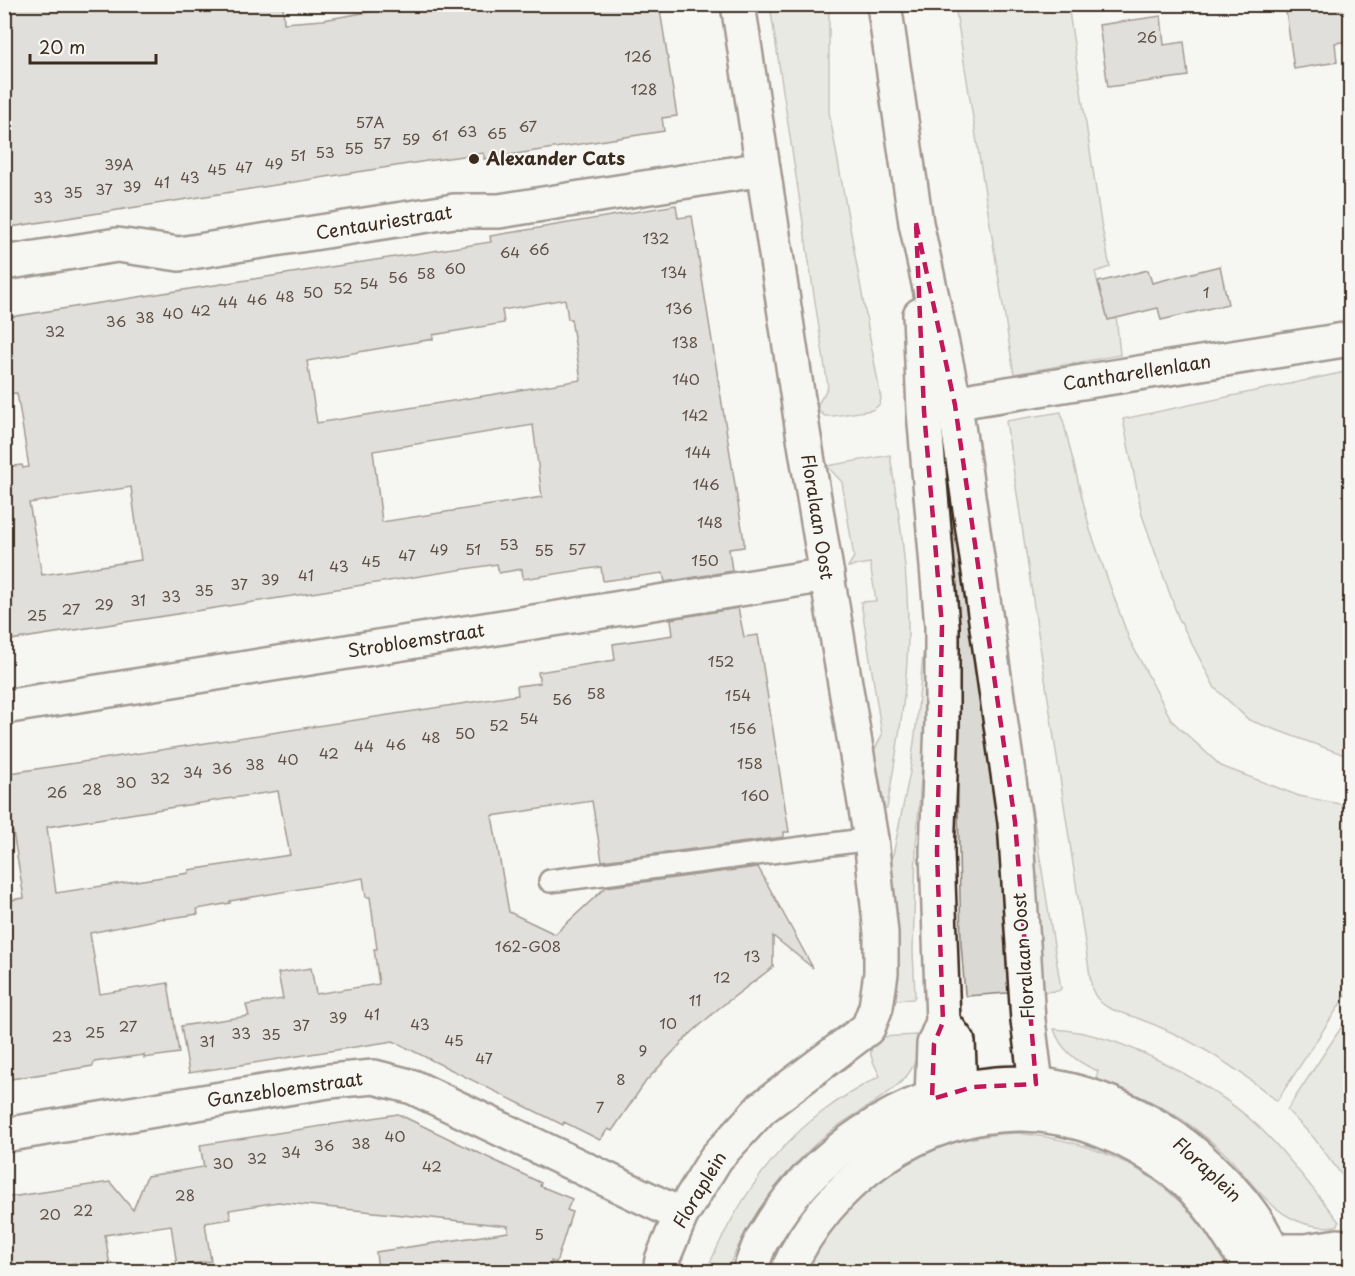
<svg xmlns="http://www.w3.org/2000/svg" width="1355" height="1276" font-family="'Playpen Sans',sans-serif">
	<rect width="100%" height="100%" fill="#f6f6f2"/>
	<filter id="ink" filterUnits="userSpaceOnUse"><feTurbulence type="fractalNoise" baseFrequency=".0167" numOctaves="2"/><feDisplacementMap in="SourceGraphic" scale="12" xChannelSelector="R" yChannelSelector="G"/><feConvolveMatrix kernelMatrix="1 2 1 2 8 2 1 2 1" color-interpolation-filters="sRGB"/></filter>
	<g filter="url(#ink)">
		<g fill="#dad9d3" stroke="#8a8278" stroke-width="1.5">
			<polygon points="770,5 829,5 829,112 881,399 879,405 872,410 833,416 825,416 821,413 817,406 828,387"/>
			<polygon points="955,5 1068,5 1101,223 1110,267 1095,272 1102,298 1114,295 1120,355 1014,374"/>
			<polygon points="1350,371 1350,757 1249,720 1215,688 1178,617 1142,515 1123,419"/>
			<path d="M1061 412 1090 530 1129 639 1172 721 1221 766 1299 796 1350 806V989L1277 1101C1234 1065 1190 1037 1137 1018 1119 1011 1100 1010 1092 989L1006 421Z"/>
			<polygon points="947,432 1004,819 1006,963 1010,991 1007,993 967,996 965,994 961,944 956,713 941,434"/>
			<path d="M890 455C899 513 908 571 908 629 908 689 897 749 887 808L883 809 880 808 872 755 882 735 861 602 876 601 870 563 848 567 854 557 842 482 827 466Z"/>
			<polygon points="924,593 932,623 916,848 913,951 915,996 913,999 893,1000 891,865 910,772 916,727 924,646"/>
			<polygon points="1031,802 1061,989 1058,991 1041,992 1025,804"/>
			<polygon points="1350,1014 1350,1186 1314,1138 1287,1110"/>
			<path d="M1054 1029C1123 1033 1221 1087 1269 1137 1294 1163 1316 1193 1339 1222L1338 1225C1332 1228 1324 1227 1316 1226 1276 1220 1257 1188 1232 1161 1221 1148 1207 1138 1194 1128 1164 1105 1131 1091 1096 1079L1098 1071C1078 1063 1061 1051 1054 1029Z"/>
			<path d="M917 1035 919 1036C922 1078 885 1095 856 1114 838 1125 821 1138 806 1153 773 1186 744 1228 727 1271L706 1272C732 1212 768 1153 821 1113 839 1099 859 1087 880 1076 872 1058 864 1052 880 1037Z"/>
			<path d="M1016 1133C1090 1140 1158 1167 1203 1229 1213 1242 1220 1258 1230 1271L800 1272C818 1243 841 1210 866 1187 907 1152 963 1135 1016 1133Z"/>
		</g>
		<g fill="#c8c3be" stroke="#3b2a1e" stroke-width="1.5" fill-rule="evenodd">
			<polygon points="4,4 283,4 284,23 323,20 414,4 659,4 677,116 662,118 664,131 484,159 484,153 427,161 4,228"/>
			<polygon points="1285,4 1348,4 1350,41 1335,43 1337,62 1294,69"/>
			<polygon points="1161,16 1164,45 1184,42 1188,76 1108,87 1099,25"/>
			<path d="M676 205 678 218 692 216 744 541V547L729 549 732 571 665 582 663 573 603 581 601 567 523 579 522 569 499 573 497 564 4 641V467L22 465 23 468 29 467 17 393 4 394V318L491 242 490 236ZM565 299 568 319H571L581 380 317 423 307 361 433 339V335L504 323 502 310ZM533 425 542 497 382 522 373 451ZM131 487 141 560 42 575 29 503Z"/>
			<polygon points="1220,266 1228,304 1161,320 1158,308 1108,320 1098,282 1148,270 1152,283"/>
			<path d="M738 608 744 637 758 635 789 832H784V837L602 861 592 801 492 816 509 912 555 934 606 887 758 867 813 968 773 936V967L718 1009 688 1036 646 1081 612 1131 608 1129 600 1140 564 1122 563 1125 393 1041 189 1073 181 1026 249 1016 246 1005 283 999 278 973 311 968 316 994 379 984 374 949H377L370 897H366L363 878 230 901V903L197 909 198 914 164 919V918L90 933 100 994 168 983 179 1053 144 1058V1055L94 1062 93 1066 4 1080V901L24 898 13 832 4 834V774L518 695 517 686 540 683 538 672 615 660 613 644 673 635 671 619ZM278 791 290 855 189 870V873L56 893 47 827Z"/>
			<polygon points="398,1114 541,1183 540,1186 572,1199 567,1210 572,1212 556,1263 551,1261 550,1272 378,1272 376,1252 508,1232 508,1226 278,1202 229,1210 231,1219 205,1223 211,1261 177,1266 171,1225 105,1235 111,1272 76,1272 75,1263 23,1272 8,1272 4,1249 4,1198 110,1182 133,1210 147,1176 204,1167 200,1145"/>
		</g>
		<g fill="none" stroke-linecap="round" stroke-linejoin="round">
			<g stroke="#3b2a1e" stroke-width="26">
				<polyline id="lane" points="550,881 871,839"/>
			</g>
			<g stroke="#3b2a1e" stroke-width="38">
				<g id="street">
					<polyline points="4,263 117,245 179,254 454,211 499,211 763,169"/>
					<polyline points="926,410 976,399 1350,339"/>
					<polyline points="4,707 827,575"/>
					<polyline points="4,1135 329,1081 374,1077 413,1087 681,1215"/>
					<polyline points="660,1272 662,1260 681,1215 716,1158 762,1108 868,1028 876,1007 881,973 881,933 871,839 803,432 738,4"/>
				</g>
			</g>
			<g stroke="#3b2a1e" stroke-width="38">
				<g id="secondary">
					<polyline points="884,4 916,223 955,405 1015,822 1028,1020 1036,1084"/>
					<polyline points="920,315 924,411 942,626 942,723 937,852 943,1022 934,1044 932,1099"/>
					<polyline points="943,1022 958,1042 960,1090"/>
				</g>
			</g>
			<g stroke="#3b2a1e" stroke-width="38">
				<g id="primary">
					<polyline points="1275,1251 1305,1251 1338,1246 1350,1249"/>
					<path d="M749 1272C754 1261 757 1248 763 1238 810 1156 902 1092 997 1084 1071 1078 1155 1115 1207 1165 1239 1195 1268 1229 1281 1272"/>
					<path d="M787 1272C827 1181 922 1112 1023 1114 1077 1115 1132 1139 1174 1171 1189 1183 1204 1199 1215 1214 1229 1234 1240 1256 1259 1272"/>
					<polyline points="1334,1272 1342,1270 1350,1263"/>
				</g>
			</g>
			<use href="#lane" stroke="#f6f6f2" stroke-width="21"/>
			<use href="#street" stroke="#f6f6f2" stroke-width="33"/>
			<use href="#secondary" stroke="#f6f6f2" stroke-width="33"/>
			<use href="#primary" stroke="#f6f6f2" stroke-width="33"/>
		</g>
	</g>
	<path d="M0 0H1355V1276H0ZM916 223 955 405 1015 822 1036 1084 973 1087 932 1099 934 1044 943 1022 937 852 942 626 924 411Z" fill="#f6f6f2" fill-opacity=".55" fill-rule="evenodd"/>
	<path fill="none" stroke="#c2185b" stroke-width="4.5" stroke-dasharray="12 8" stroke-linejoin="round" d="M916 223 955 405 1015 822 1036 1084 973 1087 932 1099 934 1044 943 1022 937 852 942 626 924 411Z"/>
	<circle fill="#3b2a1e" stroke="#f6f6f2" stroke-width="2" cx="474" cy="159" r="6"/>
	<g text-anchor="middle" stroke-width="4.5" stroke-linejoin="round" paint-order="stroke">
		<g font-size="15" fill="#5e5046">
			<text x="1147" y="43">26</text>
			<text x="638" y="62">126</text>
			<text x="644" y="95">128</text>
			<text x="370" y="128">57A</text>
			<text x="528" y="132">67</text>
			<text x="467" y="137">63</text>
			<text x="497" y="139">65</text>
			<text x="440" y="141">61</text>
			<text x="411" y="145">59</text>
			<text x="382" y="149">57</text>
			<text x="354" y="154">55</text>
			<text x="325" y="158">53</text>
			<text x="298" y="161">51</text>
			<text x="274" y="169">49</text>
			<text x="119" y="170">39A</text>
			<text x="244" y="173">47</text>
			<text x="217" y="175">45</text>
			<text x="190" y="183">43</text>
			<text x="162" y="188">41</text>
			<text x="132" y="192">39</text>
			<text x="104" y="195">37</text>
			<text x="73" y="198">35</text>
			<text x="43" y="203">33</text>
			<text x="656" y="244">132</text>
			<text x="539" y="255">66</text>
			<text x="510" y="258">64</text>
			<text x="455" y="274">60</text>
			<text x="674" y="278">134</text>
			<text x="426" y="279">58</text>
			<text x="398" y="283">56</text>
			<text x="369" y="289">54</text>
			<text x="343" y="294">52</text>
			<text x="313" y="298">50</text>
			<text x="1206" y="298">1</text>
			<text x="285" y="302">48</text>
			<text x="257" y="305">46</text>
			<text x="228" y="308">44</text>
			<text x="679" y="314">136</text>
			<text x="201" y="316">42</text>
			<text x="173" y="319">40</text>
			<text x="145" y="323">38</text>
			<text x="116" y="327">36</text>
			<text x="55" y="337">32</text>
			<text x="685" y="348">138</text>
			<text x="686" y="385">140</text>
			<text x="695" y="421">142</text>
			<text x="698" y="458">144</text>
			<text x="706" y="490">146</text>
			<text x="710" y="528">148</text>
			<text x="509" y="550">53</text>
			<text x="439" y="555">49</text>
			<text x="473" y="555">51</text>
			<text x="577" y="555">57</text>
			<text x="544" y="556">55</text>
			<text x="407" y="561">47</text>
			<text x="705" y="566">150</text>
			<text x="371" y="567">45</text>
			<text x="339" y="572">43</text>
			<text x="306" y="581">41</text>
			<text x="270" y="585">39</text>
			<text x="239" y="590">37</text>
			<text x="204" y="596">35</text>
			<text x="171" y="602">33</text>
			<text x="138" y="606">31</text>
			<text x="104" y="610">29</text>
			<text x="71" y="615">27</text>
			<text x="37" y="621">25</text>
			<text x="721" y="667">152</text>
			<text x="596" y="699">58</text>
			<text x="738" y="701">154</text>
			<text x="562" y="705">56</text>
			<text x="529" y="724">54</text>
			<text x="499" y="731">52</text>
			<text x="743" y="734">156</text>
			<text x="465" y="739">50</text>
			<text x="431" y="743">48</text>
			<text x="396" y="750">46</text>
			<text x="364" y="752">44</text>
			<text x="329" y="759">42</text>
			<text x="288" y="765">40</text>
			<text x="750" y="769">158</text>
			<text x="255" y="770">38</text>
			<text x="222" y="774">36</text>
			<text x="193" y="778">34</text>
			<text x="160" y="784">32</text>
			<text x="126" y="788">30</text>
			<text x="92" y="795">28</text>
			<text x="57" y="798">26</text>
			<text x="755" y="801">160</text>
			<text x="528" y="952">162-G08</text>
			<text x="752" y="962">13</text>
			<text x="722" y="983">12</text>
			<text x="695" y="1006">11</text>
			<text x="372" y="1020">41</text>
			<text x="338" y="1023">39</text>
			<text x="668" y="1029">10</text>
			<text x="420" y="1030">43</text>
			<text x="301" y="1031">37</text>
			<text x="128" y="1032">27</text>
			<text x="95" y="1038">25</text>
			<text x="241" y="1039">33</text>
			<text x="271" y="1040">35</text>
			<text x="62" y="1042">23</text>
			<text x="454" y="1046">45</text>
			<text x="207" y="1047">31</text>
			<text x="643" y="1056">9</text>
			<text x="484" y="1064">47</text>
			<text x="621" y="1085">8</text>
			<text x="600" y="1113">7</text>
			<text x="395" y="1142">40</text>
			<text x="361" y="1149">38</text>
			<text x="324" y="1151">36</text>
			<text x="291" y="1158">34</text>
			<text x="257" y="1164">32</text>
			<text x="223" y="1169">30</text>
			<text x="432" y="1172">42</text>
			<text x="185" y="1201">28</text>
			<text x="83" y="1216">22</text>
			<text x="50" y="1220">20</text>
			<text x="539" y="1240">5</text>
		</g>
		<g font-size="18" font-weight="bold" fill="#3b2a1e" stroke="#f6f6f2" text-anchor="start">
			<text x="486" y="165">Alexander Cats</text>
		</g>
		<g font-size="18" fill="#3b2a1e" stroke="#f6f6f2">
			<text transform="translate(384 223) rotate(-9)" y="6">Centauriestraat</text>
			<text transform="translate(1137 373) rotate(-9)" y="6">Cantharellenlaan</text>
			<text transform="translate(817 517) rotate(81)" y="6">Floralaan Oost</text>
			<text transform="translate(416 641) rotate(-9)" y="6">Strobloemstraat</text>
			<text transform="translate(1024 956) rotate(-94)" y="6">Floralaan Oost</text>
			<text transform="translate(285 1090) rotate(-8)" y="6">Ganzebloemstraat</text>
			<text transform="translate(1207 1170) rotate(43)" y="6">Floraplein</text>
			<text transform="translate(700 1190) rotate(-59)" y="6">Floraplein</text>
		</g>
	</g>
	<rect width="1355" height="1276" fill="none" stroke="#f6f6f2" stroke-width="24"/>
	<rect x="12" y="12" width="1331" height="1252" fill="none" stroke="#3b2a1e" stroke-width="2" filter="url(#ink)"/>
	<path d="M30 54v9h126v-9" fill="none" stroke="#3b2a1e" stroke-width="3"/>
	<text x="39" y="54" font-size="18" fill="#3b2a1e" stroke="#f6f6f2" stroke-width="4.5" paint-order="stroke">20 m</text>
</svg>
